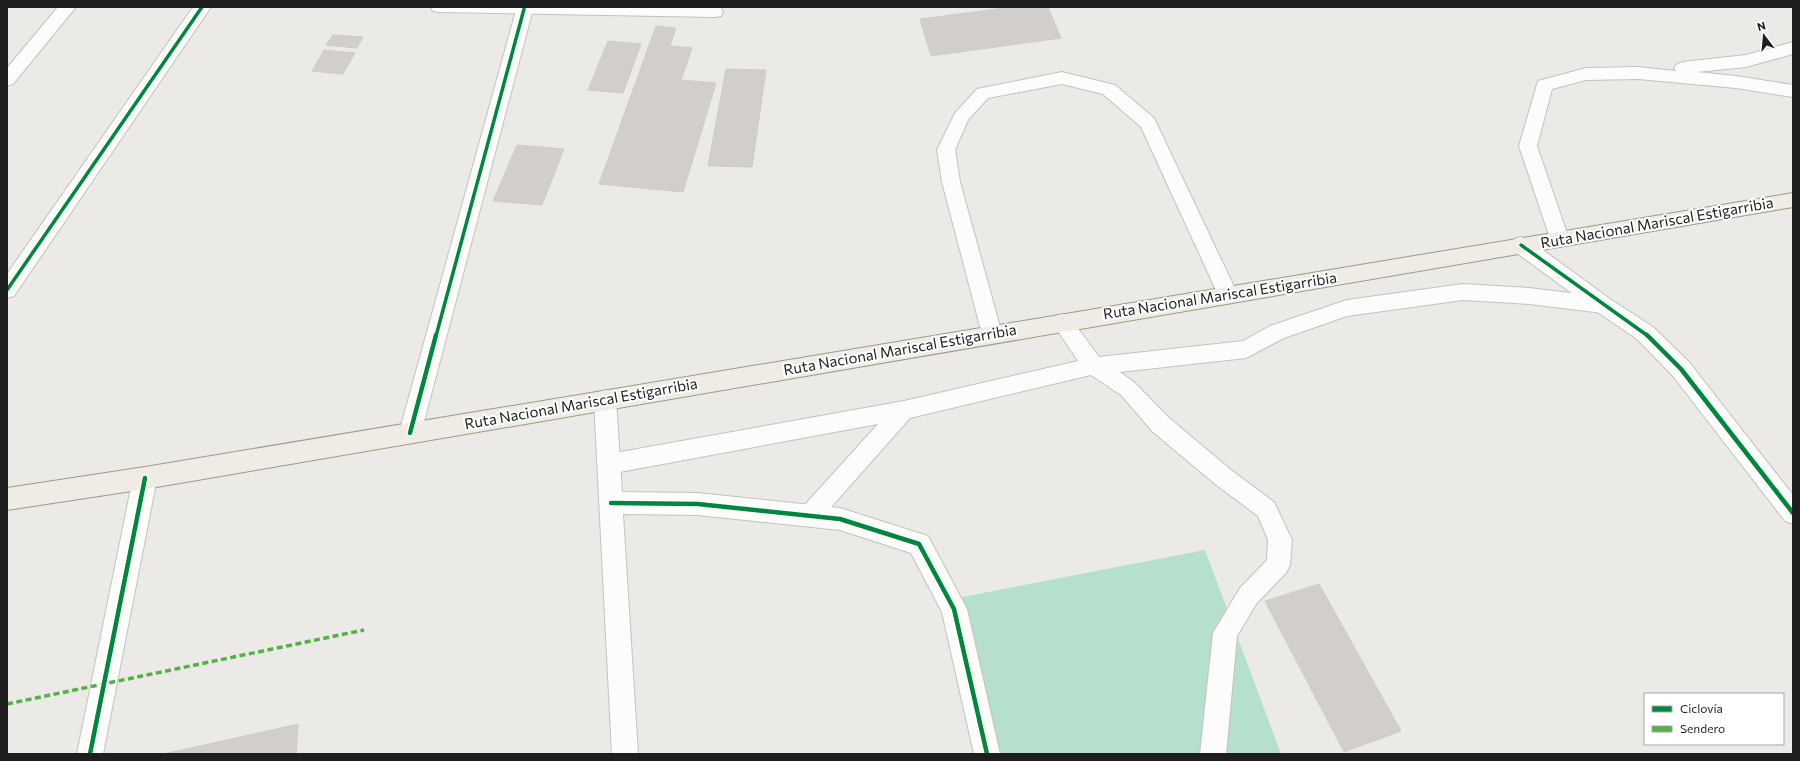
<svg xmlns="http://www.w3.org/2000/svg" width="1800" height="761" font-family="Commissioner,sans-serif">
	<rect width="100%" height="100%" fill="#eceae7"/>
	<polygon fill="#b5e0cc" points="1205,550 1281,754 993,754 957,598"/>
	<g fill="#d1cecc" stroke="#cfccc8">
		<polygon points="1012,7 1048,7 1061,38 931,56 920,19"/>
		<polygon points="656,26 676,28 670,46 692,48 681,80 716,83 683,192 599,184"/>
		<polygon points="333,35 363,37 357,48 326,45"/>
		<polygon points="608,41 641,44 623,93 588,90"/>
		<polygon points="324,50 355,53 343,74 312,71"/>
		<polygon points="726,69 766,70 752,167 708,166"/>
		<polygon points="517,145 564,149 542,205 493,201"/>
		<polygon points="1319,584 1401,731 1344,752 1265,601"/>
		<polygon points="298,724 296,754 163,754 227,740"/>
	</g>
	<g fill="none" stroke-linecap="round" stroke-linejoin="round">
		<g stroke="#c3c2c1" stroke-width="2">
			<g id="service">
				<polygon points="431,7 717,7 721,8 723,12 721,16 715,17 439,12 433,11"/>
				<polygon points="1793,42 1793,54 1746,67 1697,72 1736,76 1793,85 1793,97 1736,88 1638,79 1586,80 1552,89 1537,146 1569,239 1566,244 1559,247 1552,244 1519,146 1538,81 1586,68 1638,67 1676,71 1674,68 1677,64 1683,62 1746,55"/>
				<polygon points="1062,72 1115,85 1154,118 1238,295 1235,301 1228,303 1221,301 1141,127 1103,94 1062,84 988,98 968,120 955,150 960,182 1002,334 999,340 992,342 985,340 982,334 942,182 937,150 955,113 977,89"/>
				<polygon points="1463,284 1529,288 1603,297 1610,299 1613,305 1610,311 1603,313 1529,304 1463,300 1347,316 1284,338 1246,358 1120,372 1135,383 1168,417 1231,470 1274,502 1292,540 1290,565 1286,573 1256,604 1237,636 1226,754 1200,754 1213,633 1240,588 1267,560 1268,540 1258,516 1215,484 1152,431 1121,395 1091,375 910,418 818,522 810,526 802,522 799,515 802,508 878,424 609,474 601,471 598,464 601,457 609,454 904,401 1078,361 1052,322 1055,316 1062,314 1069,316 1099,357 1243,341 1270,326 1347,300"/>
			</g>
		</g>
		<g stroke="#c3c2c1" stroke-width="2">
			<g id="minor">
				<polygon points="58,7 76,7 13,84 7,86 7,68"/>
				<polygon points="193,7 211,7 14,296 7,298 7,274"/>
				<polygon points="517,7 531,7 533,9 421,433 418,440 410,443 402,440 399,433"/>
				<polygon points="1521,237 1528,239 1610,299 1653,327 1689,362 1793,495 1793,524 1785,521 1673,376 1637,339 1596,311 1514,251 1511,245 1514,239"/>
				<polygon points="605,390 613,393 616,400 622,492 698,493 840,508 928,536 967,609 1000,754 974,754 942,612 911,553 840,530 698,515 623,514 638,754 612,754 594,400 597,393"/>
				<polygon points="145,467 153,471 157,478 103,754 77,754 133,478 137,471"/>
			</g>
		</g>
		<g stroke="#a19786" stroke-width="2">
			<polygon id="primary" points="1793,193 1793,207 145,489 7,510 7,488 145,467"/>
		</g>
		<use href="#service" fill="#fcfcfb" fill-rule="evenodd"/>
		<use href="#minor" fill="#fcfcfb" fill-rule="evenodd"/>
		<use href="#primary" fill="#efebe5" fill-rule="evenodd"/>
		<polyline stroke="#55b145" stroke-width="3.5" stroke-dasharray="6 3.5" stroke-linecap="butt" points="7,704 364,630"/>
		<g stroke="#fff" stroke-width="5.5">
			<g id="cycleway-far1">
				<polyline points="1521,245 1648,336"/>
				<polyline points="7,290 202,7"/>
				<polyline points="436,336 524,9"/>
			</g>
		</g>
		<g stroke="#fff" stroke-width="7">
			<g id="cycleway">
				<polyline points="1647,335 1681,369 1793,513"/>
				<polyline points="410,433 436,335"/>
				<polyline points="611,503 698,504 840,519 919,544 954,609 987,754"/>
				<polyline points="90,754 145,478"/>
			</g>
		</g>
		<use href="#cycleway-far1" stroke="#00873e" stroke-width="3.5"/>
		<use href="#cycleway" stroke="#00873e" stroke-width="4.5"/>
	</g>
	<g text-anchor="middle" stroke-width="4" stroke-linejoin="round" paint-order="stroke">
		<g font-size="15" fill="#1e1e1e" stroke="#fff">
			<text transform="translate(1657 223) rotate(-10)" y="5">Ruta Nacional Mariscal Estigarribia</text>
			<text transform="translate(1220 296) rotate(-9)" y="5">Ruta Nacional Mariscal Estigarribia</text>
			<text transform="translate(900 350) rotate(-10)" y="5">Ruta Nacional Mariscal Estigarribia</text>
			<text transform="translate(581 404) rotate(-10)" y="5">Ruta Nacional Mariscal Estigarribia</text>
		</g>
	</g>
	<rect width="1800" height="761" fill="none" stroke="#1e1e1e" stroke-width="16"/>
	<rect x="1644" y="693" width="140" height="52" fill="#ffffff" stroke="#a5a5a5"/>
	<rect x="1652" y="706" width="20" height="6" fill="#00873e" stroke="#a5a5a5"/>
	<text x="1680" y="713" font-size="12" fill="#1e1e1e">Ciclovía</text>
	<rect x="1652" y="726" width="20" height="6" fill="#55b145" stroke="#a5a5a5"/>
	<text x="1680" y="733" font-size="12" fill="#1e1e1e">Sendero</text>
	<g transform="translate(1764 36) rotate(344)" stroke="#ffffff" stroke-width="3" paint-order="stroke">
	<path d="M0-3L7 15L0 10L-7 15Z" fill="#1e1e1e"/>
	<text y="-6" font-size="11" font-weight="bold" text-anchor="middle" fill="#1e1e1e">N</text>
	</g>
</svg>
